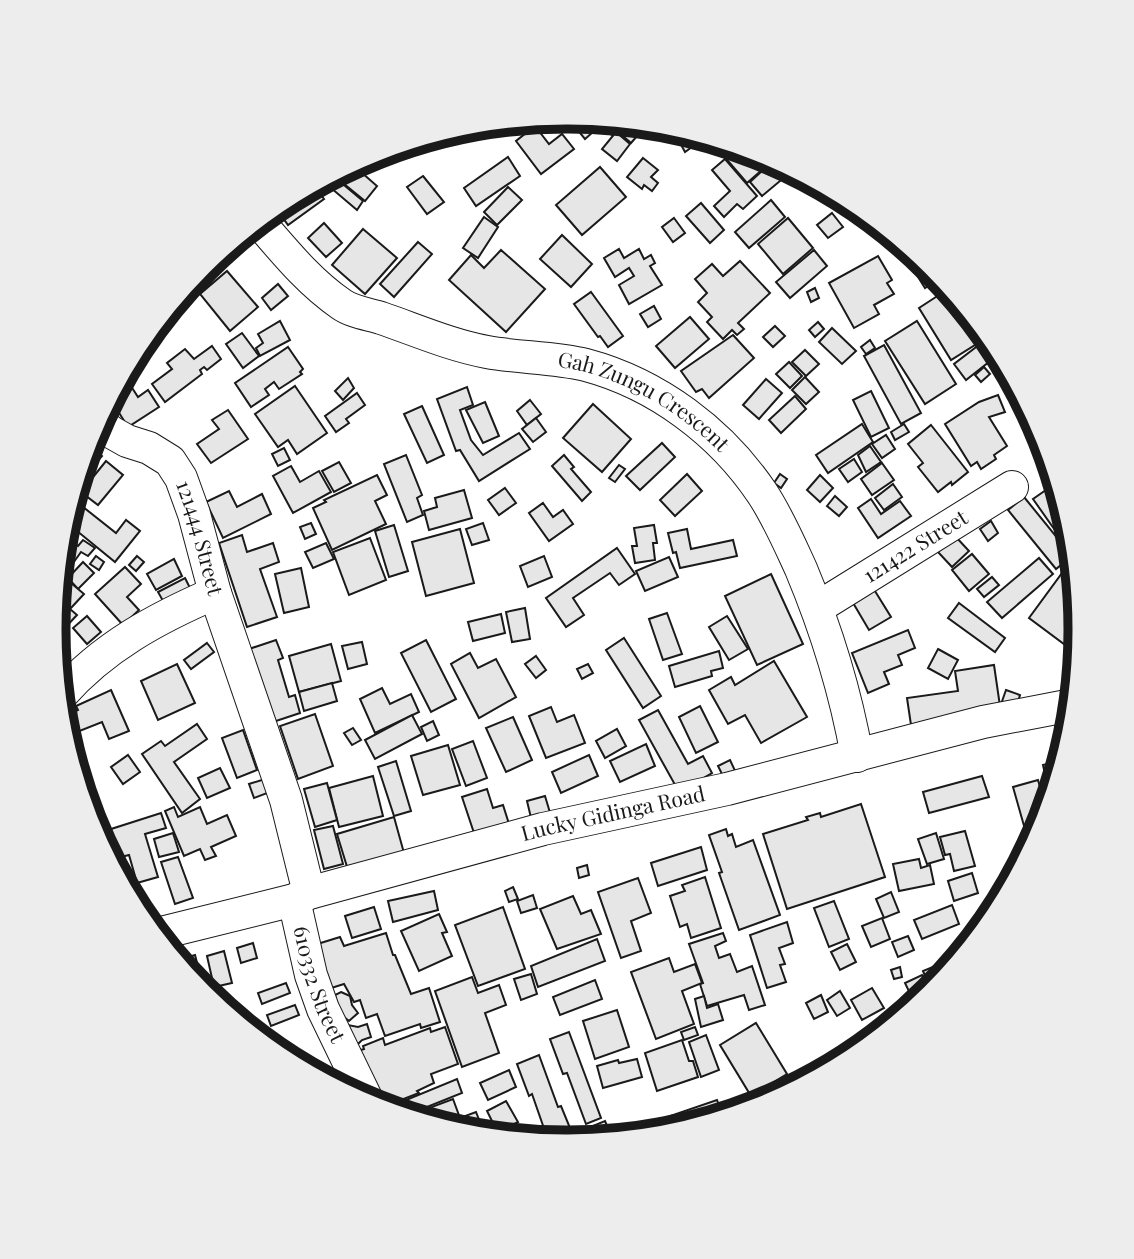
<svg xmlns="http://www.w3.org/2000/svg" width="1134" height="1259" font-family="'Playfair Display',serif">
	<rect width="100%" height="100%" fill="#fff"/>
	<g fill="#e6e6e6" stroke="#1a1a1a" stroke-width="2">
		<polygon points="567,117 597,120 601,125 585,139"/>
		<polygon points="617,122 642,124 645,127 631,143 616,130 612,135 608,132"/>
		<polygon points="483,125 466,138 459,129 467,127"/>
		<polygon points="535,126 549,144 562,134 574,149 541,174 516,141"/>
		<polygon points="616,132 630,144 617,161 602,149"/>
		<polygon points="686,137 692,147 685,152 679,141"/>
		<polygon points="710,140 747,151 763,169 747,183"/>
		<polygon points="508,157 520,176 476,206 464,188"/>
		<polygon points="643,158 658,170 651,177 658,183 652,191 644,185 642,189 627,177"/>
		<polygon points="725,159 757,196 743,209 737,204 724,217 714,206 730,191 712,170"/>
		<polygon points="773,161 792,171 762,196 750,182"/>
		<polygon points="353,165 377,186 365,201 338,179"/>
		<polygon points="600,167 626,197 582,235 556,205"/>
		<polygon points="423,176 444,202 427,214 407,187"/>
		<polygon points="338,180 363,201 357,210 331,188"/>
		<polygon points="314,186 324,199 288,225 276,208"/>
		<polygon points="508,187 522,200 497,225 484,212"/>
		<polygon points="771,200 785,217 749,248 735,232"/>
		<polygon points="701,203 724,230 710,243 686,216"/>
		<polygon points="832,213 843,227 828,238 817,225"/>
		<polygon points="484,217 498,227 478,258 463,248"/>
		<polygon points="674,218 685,233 673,242 662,227"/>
		<polygon points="788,218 813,248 783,274 758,244"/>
		<polygon points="324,223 342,243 326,257 308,238"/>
		<polygon points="363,229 397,258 365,294 332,265"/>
		<polygon points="562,235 592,264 571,287 540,259"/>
		<polygon points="418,242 432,254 394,297 380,284"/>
		<polygon points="619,249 624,258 639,249 644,259 651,255 655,263 650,266 662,285 629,304 619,285 634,276 629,268 615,277 604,258"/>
		<polygon points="501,250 545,289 506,332 449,280 471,255 484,268"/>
		<polygon points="814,250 827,266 790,298 776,282"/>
		<polygon points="878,256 892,280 887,283 894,294 874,305 879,314 854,328 829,283"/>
		<polygon points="740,261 770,293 738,323 744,329 737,335 732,330 723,339 707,322 712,317 698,302 707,293 695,279 712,264 723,276"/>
		<polygon points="926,265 937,280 925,288 915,272"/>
		<polygon points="227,271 258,307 230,331 200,294"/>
		<polygon points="278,284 288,296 271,310 262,298"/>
		<polygon points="944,284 986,338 951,360 919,308 942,293 939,287"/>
		<polygon points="815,288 819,298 811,302 807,292"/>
		<polygon points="591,292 623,336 608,347 600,336 598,337 574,304"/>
		<polygon points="654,306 661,319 648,327 640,314"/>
		<polygon points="690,317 709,339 675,368 656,346"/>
		<polygon points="280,321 290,340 260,356 256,348 263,343 258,334"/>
		<polygon points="917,321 956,384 925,404 885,341"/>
		<polygon points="818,322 824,329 815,337 809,330"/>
		<polygon points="775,326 785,336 773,347 763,337"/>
		<polygon points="832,328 856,351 842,364 819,342"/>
		<polygon points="242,333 259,356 243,368 226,344"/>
		<polygon points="733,335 754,358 709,398 702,389 696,392 681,371"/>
		<polygon points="988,338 999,354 966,380 954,364"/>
		<polygon points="870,340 875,348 866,354 861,347"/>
		<polygon points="884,345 921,413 901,424 864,356"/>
		<polygon points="212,346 221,359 207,370 204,367 200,370 202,374 165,402 152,384 172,369 167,363 185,349 194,359"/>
		<polygon points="288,347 303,369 300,372 302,374 279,389 274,382 265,389 269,395 251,407 235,383"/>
		<polygon points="805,350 819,364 806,376 792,362"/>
		<polygon points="1000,357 1024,401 1021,403 1000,368 1004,365"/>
		<polygon points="789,362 802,376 790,388 776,374"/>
		<polygon points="984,367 990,374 981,382 975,375"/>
		<polygon points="805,377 819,392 806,404 792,390"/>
		<polygon points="348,378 354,388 343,400 335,391"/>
		<polygon points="766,379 782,393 759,419 743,405"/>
		<polygon points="127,380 138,397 148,390 159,407 128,427 111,400 119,386"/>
		<polygon points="295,386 327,433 297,454 288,440 278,447 255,414"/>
		<polygon points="467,387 473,405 460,410 471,440 483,455 519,433 530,449 479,481 460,450 456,451 437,399"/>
		<polygon points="871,391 889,428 871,437 853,400"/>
		<polygon points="357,393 365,405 346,419 349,423 336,432 325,416"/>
		<polygon points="998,395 1005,412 989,417 1007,446 994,455 996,459 981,469 977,462 971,466 945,424 979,402"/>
		<polygon points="795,396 806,409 781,433 769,420"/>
		<polygon points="530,400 541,414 527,425 517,411"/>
		<polygon points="485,402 499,436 483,443 466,410"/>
		<polygon points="593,404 631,439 602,472 563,438"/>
		<polygon points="422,406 444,455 427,463 404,414"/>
		<polygon points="228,410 248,439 211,463 197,444 219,429 212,420"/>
		<polygon points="536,418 546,432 533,442 522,429"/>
		<polygon points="862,424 873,442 828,473 816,455"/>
		<polygon points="904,424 909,432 895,440 891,432"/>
		<polygon points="931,425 968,472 952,485 951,482 938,492 918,467 923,463 908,444"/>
		<polygon points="886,435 895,449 882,458 872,444"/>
		<polygon points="662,443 675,457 640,490 626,476"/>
		<polygon points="90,445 102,456 85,475 82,472"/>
		<polygon points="870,446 881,462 866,472 858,455"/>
		<polygon points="284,448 290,460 278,466 272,454"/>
		<polygon points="406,455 422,495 417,498 423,515 407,522 384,464"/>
		<polygon points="564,455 574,467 571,469 591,492 582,501 552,466"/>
		<polygon points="854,459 862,472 848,482 839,469"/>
		<polygon points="106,461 123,475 98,505 81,492"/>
		<polygon points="339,462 351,483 334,492 322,471"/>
		<polygon points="882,463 894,480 872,495 861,479"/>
		<polygon points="619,465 625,469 615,482 609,478"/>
		<polygon points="291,466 300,482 319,471 331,492 293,513 273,476"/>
		<polygon points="687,474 702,491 675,516 660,500"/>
		<polygon points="780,474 787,479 781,488 774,483"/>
		<polygon points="377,475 387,495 375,501 386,524 332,550 313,508 326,502 324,500"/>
		<polygon points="820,475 833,488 820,502 807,490"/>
		<polygon points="1056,483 1070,530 1071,553 1033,499"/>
		<polygon points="893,484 902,497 884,510 875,498"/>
		<polygon points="505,488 516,503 499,515 488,500"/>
		<polygon points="464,490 472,518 429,530 424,511 437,507 435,498"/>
		<polygon points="229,491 237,507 262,494 271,514 223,538 206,502"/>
		<polygon points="835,496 847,507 839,516 827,506"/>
		<polygon points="1024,497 1072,556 1056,569 1008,510"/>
		<polygon points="73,499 116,533 126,520 140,531 115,562 66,522"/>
		<polygon points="871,499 881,514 900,501 911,516 878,538 858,508"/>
		<polygon points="543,503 553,517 563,510 573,524 549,541 529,513"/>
		<polygon points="991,521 998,533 988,541 980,529"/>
		<polygon points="311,523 316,534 305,539 300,527"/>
		<polygon points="483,523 489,540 472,545 466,529"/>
		<polygon points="394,525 408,571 389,577 375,531"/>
		<polygon points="654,525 657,543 653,543 655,560 635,563 632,546 637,546 634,528"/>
		<polygon points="460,529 474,583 426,596 412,542"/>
		<polygon points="687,529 691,549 733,540 737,556 680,568 676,552 673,553 668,533"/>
		<polygon points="242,535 247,552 273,543 279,562 260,569 277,617 247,627 219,543"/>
		<polygon points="955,536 969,551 952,567 938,552"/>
		<polygon points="370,538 386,580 349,595 333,552"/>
		<polygon points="67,539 78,546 83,540 95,548 88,556 81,552 71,566 61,560 63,544"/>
		<polygon points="326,543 334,559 313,568 305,552"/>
		<polygon points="617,548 635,574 619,585 610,573 573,598 584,615 566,627 546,598"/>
		<polygon points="972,554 989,574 969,591 952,570"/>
		<polygon points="96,556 104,562 99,570 90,564"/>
		<polygon points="137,556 144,562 136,571 129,565"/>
		<polygon points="544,556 552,577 528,587 520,566"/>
		<polygon points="669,557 678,577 645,591 636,571"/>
		<polygon points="1039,558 1053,574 1002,618 987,602"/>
		<polygon points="174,559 182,576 156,590 147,574"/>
		<polygon points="83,562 94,573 78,589 68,578"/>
		<polygon points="125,567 141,584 127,597 139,610 123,625 95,594"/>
		<polygon points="301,568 309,607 284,613 275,574"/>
		<polygon points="1065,569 1074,576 1080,630 1079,641 1072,650 1029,618"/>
		<polygon points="771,574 803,644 757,665 725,596"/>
		<polygon points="992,577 999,585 984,597 977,589"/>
		<polygon points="185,578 193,594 167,608 158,592"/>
		<polygon points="71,583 84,594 70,609 77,615 61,632 55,626 57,598"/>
		<polygon points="870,583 891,617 869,630 849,596"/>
		<polygon points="959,603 1005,638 995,652 948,618"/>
		<polygon points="525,608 530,639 512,642 506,612"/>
		<polygon points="667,613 682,654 663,660 649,619"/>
		<polygon points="501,614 505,633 473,641 468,622"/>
		<polygon points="87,616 101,632 87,644 73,628"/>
		<polygon points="727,616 748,649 729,660 709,627"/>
		<polygon points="908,630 915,648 898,655 902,665 884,672 889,684 868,693 852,653"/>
		<polygon points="624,638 661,696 643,708 606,650"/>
		<polygon points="276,640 283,658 278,660 289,697 295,695 300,713 273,722 249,649"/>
		<polygon points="426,640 456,699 431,712 401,653"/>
		<polygon points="362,642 367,664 348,669 342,646"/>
		<polygon points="207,643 214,652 191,669 184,660"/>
		<polygon points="331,644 341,681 299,692 289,656"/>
		<polygon points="938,649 958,660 948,679 928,668"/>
		<polygon points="719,651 723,668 711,671 712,676 675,687 669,666"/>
		<polygon points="470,653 478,668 496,659 516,697 479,718 451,664"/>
		<polygon points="536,656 546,670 536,678 525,664"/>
		<polygon points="774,661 807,717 761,743 745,715 728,724 709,690 731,677 735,685"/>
		<polygon points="177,664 195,703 158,720 141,681"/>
		<polygon points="588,664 593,673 582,679 577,669"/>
		<polygon points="994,665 1001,713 911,725 907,698 958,691 955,671"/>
		<polygon points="332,683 337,701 304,711 299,692"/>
		<polygon points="382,688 390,704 411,694 419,712 375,733 360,699"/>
		<polygon points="111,690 129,731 109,739 102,722 72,734 64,716 78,710 76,706"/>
		<polygon points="1006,690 1020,695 1015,712 1000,707"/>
		<polygon points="700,706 718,742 696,753 679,717"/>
		<polygon points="551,707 557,722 574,715 585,743 546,758 529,716"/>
		<polygon points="658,710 688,764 703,756 712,773 679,792 639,720"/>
		<polygon points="315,714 333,766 298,779 280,726"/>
		<polygon points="412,715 422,734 375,759 365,740"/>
		<polygon points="513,717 532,760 506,772 486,728"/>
		<polygon points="433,721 439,735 427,741 421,727"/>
		<polygon points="197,724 207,739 174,762 200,799 182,813 142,754 161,741 165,746"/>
		<polygon points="353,728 361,740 352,745 344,733"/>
		<polygon points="617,729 626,746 605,758 596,741"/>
		<polygon points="243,730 257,770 237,778 222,738"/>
		<polygon points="473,741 487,778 466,786 452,749"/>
		<polygon points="646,744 655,766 620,782 610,761"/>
		<polygon points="448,745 460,785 423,795 411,756"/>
		<polygon points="128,755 140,772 123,784 111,767"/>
		<polygon points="589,755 598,776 561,793 552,772"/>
		<polygon points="730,760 737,775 725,780 718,766"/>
		<polygon points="396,761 411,811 394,816 378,767"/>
		<polygon points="1051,763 1054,777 1046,779 1043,765"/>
		<polygon points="220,768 230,788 207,798 198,778"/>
		<polygon points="373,776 383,816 339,827 329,788"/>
		<polygon points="982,776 989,797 929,813 923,792"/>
		<polygon points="265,779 270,792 254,798 249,784"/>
		<polygon points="1038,780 1046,808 1042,821 1037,822 1039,829 1030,847 1013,787"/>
		<polygon points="327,783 337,820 315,827 304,789"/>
		<polygon points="487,789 493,808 503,805 509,824 475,836 462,797"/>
		<polygon points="545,796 551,816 532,822 527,801"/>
		<polygon points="861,804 885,877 787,909 763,834 808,820 806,817 820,813 821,817"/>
		<polygon points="174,807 178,817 200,807 207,824 227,815 236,836 211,847 216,856 205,860 200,849 184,856 165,811"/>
		<polygon points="161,813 166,828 145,834 158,877 137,883 129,855 121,857 120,851 115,853 108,830"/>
		<polygon points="394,817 404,853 348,870 337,834"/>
		<polygon points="333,826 343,864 324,869 314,830"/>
		<polygon points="726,829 728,836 732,834 736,847 753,840 780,915 739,930 719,873 722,872 709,835"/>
		<polygon points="965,831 975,866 954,871 950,854 945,855 940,837"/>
		<polygon points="173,833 179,852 159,857 154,839"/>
		<polygon points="936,833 944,859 927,864 918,839"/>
		<polygon points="701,847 707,870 658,886 651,863"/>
		<polygon points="178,857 193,898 175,904 161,862"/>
		<polygon points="919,859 921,868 930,865 934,884 899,891 893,864"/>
		<polygon points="587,865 589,875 579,878 577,868"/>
		<polygon points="972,873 978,893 954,901 948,881"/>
		<polygon points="705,877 721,928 691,938 687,924 680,927 670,896 685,891 682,885"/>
		<polygon points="638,878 651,913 631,921 641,951 621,958 598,892"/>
		<polygon points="513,887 518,899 509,902 505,891"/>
		<polygon points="434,891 438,910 393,922 388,901"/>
		<polygon points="891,892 899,912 884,918 876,899"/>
		<polygon points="533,895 537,908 521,913 517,901"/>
		<polygon points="573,896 581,914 591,910 601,934 557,949 540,909"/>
		<polygon points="142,899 147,909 140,912 134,902"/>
		<polygon points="834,901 849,939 829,947 814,908"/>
		<polygon points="952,905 959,924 922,939 914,920"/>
		<polygon points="374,907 381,929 352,938 345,916"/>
		<polygon points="503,907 525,969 478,986 455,925"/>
		<polygon points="439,914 447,932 442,933 452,956 419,971 401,931"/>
		<polygon points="882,918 890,939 871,947 862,926"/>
		<polygon points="787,922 793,943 779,948 785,964 780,965 786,982 767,988 750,935"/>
		<polygon points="386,933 393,955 395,955 411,994 429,988 440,1022 421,1028 420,1024 385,1036 377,1014 366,1018 360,1000 354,1002 344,984 325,990 311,946 340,937 344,946"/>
		<polygon points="723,933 726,941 715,946 719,958 730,954 737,972 752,966 765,1005 749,1010 744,995 707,1006 700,984 703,983 689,944"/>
		<polygon points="908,936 914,950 898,957 892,942"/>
		<polygon points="974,938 953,964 947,952"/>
		<polygon points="597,939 605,961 538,987 531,966"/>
		<polygon points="253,943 257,958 241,963 237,948"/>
		<polygon points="847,944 856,962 840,970 831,952"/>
		<polygon points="224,951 232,983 214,987 207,956"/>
		<polygon points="195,955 205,993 178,960"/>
		<polygon points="669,958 674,972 695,964 702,983 682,991 694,1024 656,1039 631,972"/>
		<polygon points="940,964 944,974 930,988 923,971"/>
		<polygon points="900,967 902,977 894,979 891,970"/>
		<polygon points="531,974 537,994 521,1000 514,979"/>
		<polygon points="922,975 930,992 915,1004 905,983"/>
		<polygon points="472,977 478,993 499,985 506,1005 485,1013 499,1053 462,1067 435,991"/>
		<polygon points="595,980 602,999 560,1015 553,997"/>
		<polygon points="286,983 290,993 262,1004 258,993"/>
		<polygon points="872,988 884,1008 862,1020 851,1000"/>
		<polygon points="840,991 850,1008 837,1016 827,1000"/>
		<polygon points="341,992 350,996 352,1005 358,1013 349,1021 339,1013 335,995"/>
		<polygon points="821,995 828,1012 814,1019 806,1003"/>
		<polygon points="704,996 707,1008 718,1004 723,1020 701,1027 695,999"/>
		<polygon points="295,1005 299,1015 271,1026 267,1015"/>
		<polygon points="907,1007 908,1009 877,1035 872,1026"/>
		<polygon points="617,1010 629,1047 595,1059 583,1021"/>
		<polygon points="756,1023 787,1074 751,1096 720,1045"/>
		<polygon points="367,1024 371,1037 362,1040 357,1045 348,1025 358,1027"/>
		<polygon points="445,1027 458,1064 431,1074 434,1083 417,1091 419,1093 383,1107 378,1105 354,1052 364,1049 363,1046 383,1038 385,1045 430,1028 431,1032"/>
		<polygon points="695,1027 698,1035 684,1040 681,1032"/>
		<polygon points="569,1032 601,1118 586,1124 567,1073 563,1074 550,1039"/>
		<polygon points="706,1035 719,1070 701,1077 689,1042"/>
		<polygon points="682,1040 689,1061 693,1061 698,1077 657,1091 645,1053"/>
		<polygon points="539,1055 558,1107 561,1106 570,1128 547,1137 532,1094 529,1096 517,1064"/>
		<polygon points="637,1059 642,1077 603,1088 597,1066 618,1060 619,1063"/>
		<polygon points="509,1070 516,1087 488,1100 480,1083"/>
		<polygon points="457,1079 462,1093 412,1113 406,1100"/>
		<polygon points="453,1099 460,1118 476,1112 483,1130 479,1134 467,1132 414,1116 413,1114"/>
		<polygon points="717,1100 723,1115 672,1131 667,1117"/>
		<polygon points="506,1101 518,1122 498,1133 487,1111"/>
		<polygon points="660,1118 666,1133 643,1135 640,1126"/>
		<polygon points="605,1121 612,1138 556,1141"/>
	</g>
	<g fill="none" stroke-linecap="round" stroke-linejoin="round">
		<g stroke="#1a1a1a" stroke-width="34">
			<g id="minor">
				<path id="s1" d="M259 222C285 252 309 282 341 304 352 312 368 314 381 318 416 330 450 345 487 352 519 358 554 357 586 365 657 384 721 432 762 493 778 517 789 543 801 569 827 631 845 689 857 756"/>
				<path id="s2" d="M100 422 111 432 127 441 149 448 170 461 181 478 194 514 215 593 286 800 309 893"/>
				<path id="s3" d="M817 608 1012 487"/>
				<path d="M61 695C103 647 157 618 215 593"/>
				<path id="s4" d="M294 900 311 975 323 1009 368 1102"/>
				<path id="s5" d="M157 934 294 900 309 893 543 829 727 789 983 722 1072 705"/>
			</g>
		</g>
		<use href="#minor" stroke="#fff" stroke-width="32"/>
	</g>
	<g text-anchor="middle" stroke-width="5" stroke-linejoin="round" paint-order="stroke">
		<g font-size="21" fill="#1a1a1a" stroke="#fff">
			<text dy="7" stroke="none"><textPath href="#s1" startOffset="438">Gah Zungu Crescent</textPath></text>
			<text dy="7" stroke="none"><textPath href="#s2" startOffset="164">121444 Street</textPath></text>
			<text dy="7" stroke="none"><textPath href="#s3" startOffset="116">121422 Street</textPath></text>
			<text dy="7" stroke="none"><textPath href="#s5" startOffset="472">Lucky Gidinga Road</textPath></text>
			<text dy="7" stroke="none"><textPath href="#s4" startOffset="88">610332 Street</textPath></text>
		</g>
	</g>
	<path d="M0 0H1134V1259H0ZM566 129H568A500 500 0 0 1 1068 629V630A500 500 0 0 1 568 1130H566A500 500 0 0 1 66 630V629A500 500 0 0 1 566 129Z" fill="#ededed" fill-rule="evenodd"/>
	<path fill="none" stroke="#1a1a1a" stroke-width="9" d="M566 129H568A500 500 0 0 1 1068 629V630A500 500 0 0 1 568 1130H566A500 500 0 0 1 66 630V629A500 500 0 0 1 566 129Z"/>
</svg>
